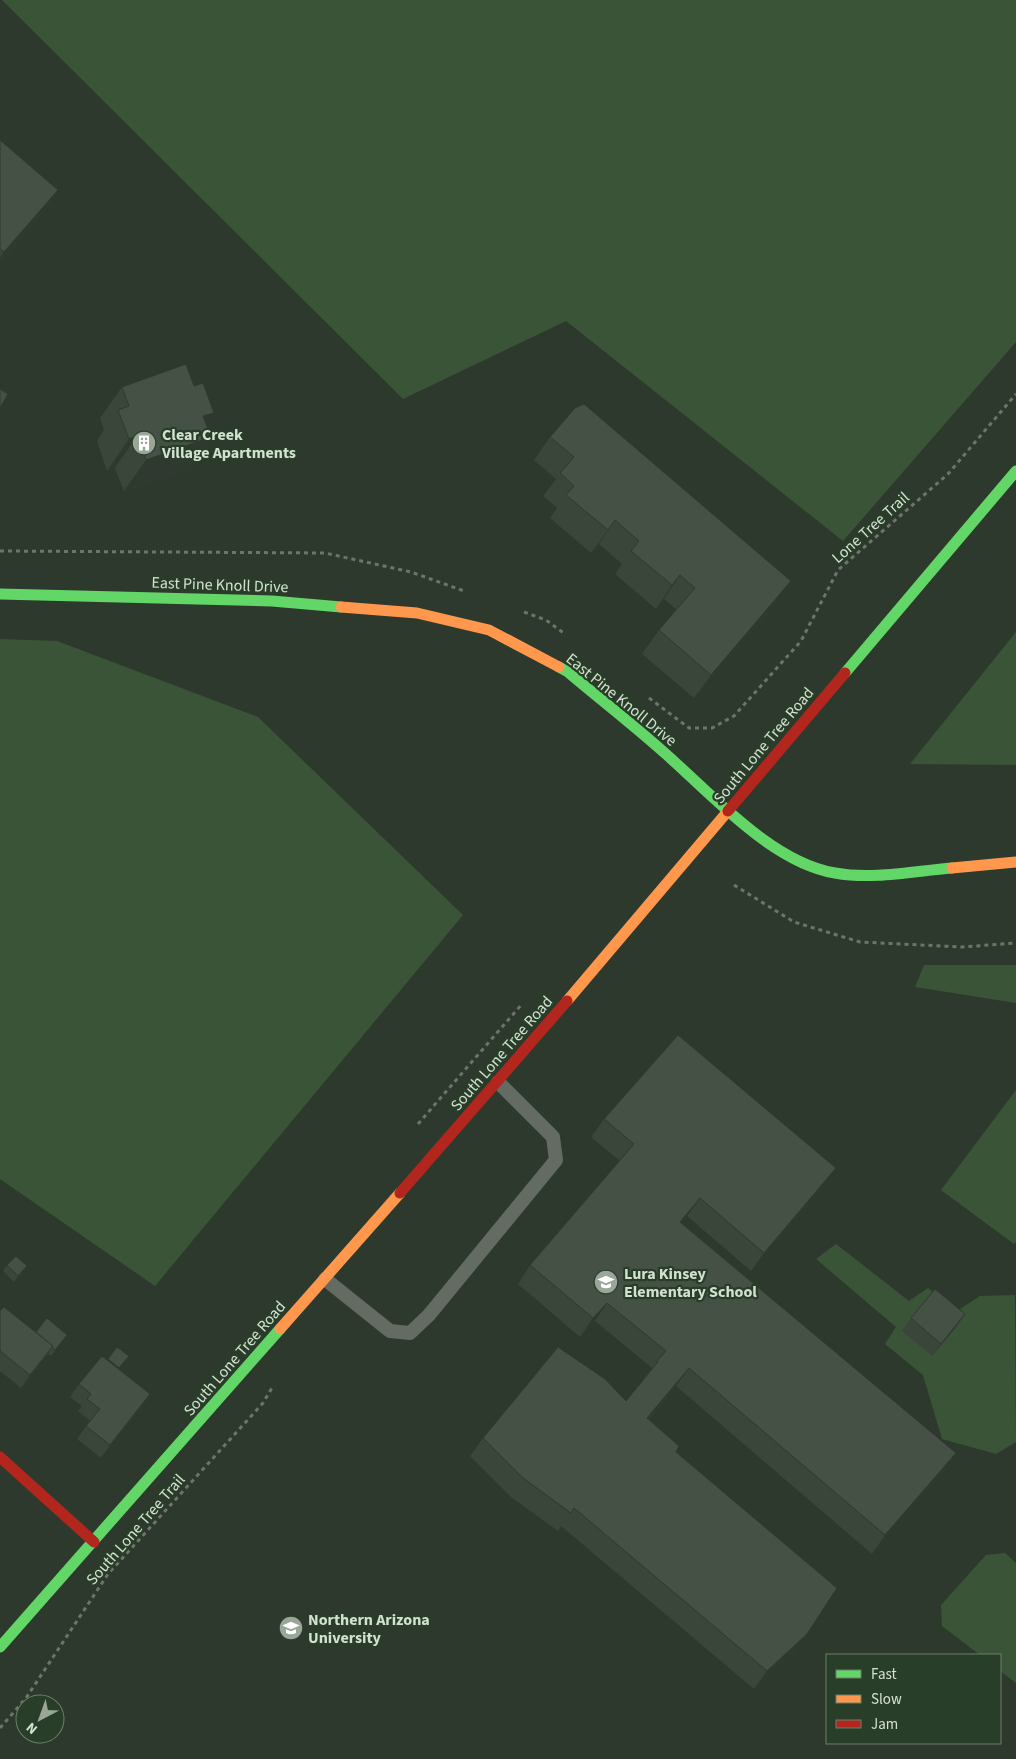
<svg xmlns="http://www.w3.org/2000/svg" width="1016" height="1759" font-family="'Source Sans 3',sans-serif">
	<rect width="100%" height="100%" fill="#2e392d"/>
	<g fill="#3a5438">
		<polygon points="2,0 1016,0 1016,342 843,541 566,321 403,399"/>
		<polygon points="1016,632 1016,765 910,764"/>
		<polygon points="0,639 57,641 258,717 463,915 155,1286 0,1179"/>
		<polygon points="924,965 1016,965 1016,1003 915,987"/>
		<polygon points="1016,1090 1016,1242 1014,1244 941,1190"/>
		<polygon points="836,1244 909,1301 928,1288 957,1311 980,1296 1015,1295 1016,1442 996,1454 942,1439 923,1375 885,1344 896,1327 816,1259"/>
		<polygon points="1005,1553 1016,1563 1016,1683 1000,1671 1000,1655 980,1655 942,1626 941,1605 986,1555"/>
	</g>
	<g fill="none" stroke-linecap="round" stroke-linejoin="round">
		<g stroke="#6d746c" stroke-width="3" stroke-dasharray="4 4" stroke-linecap="butt">
			<polyline points="0,551 325,553 411,572 464,591"/>
			<polyline points="524,612 546,620 565,634"/>
			<polyline points="649,698 689,728 712,728 734,716 801,641 838,570 948,474 1016,394"/>
			<polyline points="734,885 794,922 860,942 962,947 1016,943"/>
			<polyline points="418,1124 522,1004"/>
			<polyline points="0,1728 26,1698 108,1574 263,1403 273,1386"/>
		</g>
		<polyline stroke="#646b63" stroke-width="14" points="325,1279 390,1331 410,1333 429,1315 556,1160 553,1137 498,1082"/>
		<g stroke="#63d668" stroke-width="11">
			<polyline points="0,594 272,601 341,607"/>
			<path d="M559 667 568 672C601 700 635 726 667 755 712 795 773 863 835 873 873 880 914 871 952 868"/>
			<polyline points="845,673 1016,471"/>
			<polyline points="0,1647 280,1329"/>
		</g>
		<g stroke="#ff974d" stroke-width="11">
			<polyline points="341,607 417,613 489,630 559,667"/>
			<polyline points="952,868 1016,862"/>
			<polyline points="567,1001 728,811"/>
			<polyline points="280,1329 400,1193"/>
		</g>
		<g stroke="#b3261e" stroke-width="11">
			<polyline points="728,811 845,673"/>
			<polyline points="400,1193 567,1001"/>
			<polyline points="0,1457 94,1542"/>
		</g>
	</g>
	<g fill="#3a463a">
		<polygon points="0,140 58,190 36,221 0,263"/>
		<polygon points="122,387 214,413 206,424 189,468 124,491 115,468 107,471 97,441 104,430 100,418"/>
		<polygon points="550,437 775,604 694,698 642,654 659,630 676,609 664,599 656,609 615,574 622,564 599,544 591,553 550,518 557,508 543,496 556,479 534,460"/>
		<polygon points="604,1119 836,1168 823,1186 751,1271 687,1216 681,1223 956,1453 943,1471 872,1554 676,1386 649,1419 676,1452 807,1634 794,1652 754,1689 561,1526 558,1531 511,1497 470,1456 483,1438 626,1401 652,1368 595,1321 580,1337 518,1284 530,1265 620,1161 591,1137"/>
		<polygon points="7,1265 23,1273 14,1282 3,1271"/>
		<polygon points="0,1311 36,1332 67,1335 51,1356 48,1354 21,1388 0,1371"/>
		<polygon points="965,1314 956,1327 932,1356 902,1331 911,1318"/>
		<polygon points="107,1360 150,1394 142,1406 101,1458 77,1439 90,1421 78,1411 82,1406 70,1397 79,1384"/>
	</g>
	<g fill="#303930">
		<polygon points="58,190 36,221 0,263 0,258 4,252"/>
		<polygon points="214,413 192,444 211,437 189,468 124,491 146,460 203,416"/>
		<polygon points="137,436 115,468 107,471 129,439"/>
		<polygon points="615,520 599,544 591,553 608,530"/>
		<polygon points="680,575 664,599 656,609 672,585"/>
		<polygon points="791,581 775,604 694,698 711,675"/>
		<polygon points="836,1168 823,1186 751,1271 764,1253"/>
		<polygon points="700,1198 687,1216 667,1241 680,1222"/>
		<polygon points="27,1266 23,1273 14,1282 18,1276"/>
		<polygon points="607,1303 595,1321 580,1337 593,1318"/>
		<polygon points="965,1314 956,1327 932,1356 941,1344"/>
		<polygon points="53,1346 44,1359 21,1388 30,1375"/>
		<polygon points="689,1368 676,1386 634,1436 647,1418"/>
		<polygon points="150,1394 142,1406 101,1458 110,1445"/>
		<polygon points="956,1453 943,1471 872,1554 885,1535"/>
		<polygon points="807,1634 794,1652 754,1689 767,1671"/>
	</g>
	<g fill="#445144" stroke="#303930">
		<polygon points="0,140 58,190 4,252 0,249"/>
		<polygon points="186,364 194,386 203,383 214,413 203,416 211,437 146,460 137,436 129,439 118,410 129,406 122,387"/>
		<polygon points="0,389 8,394 0,408"/>
		<polygon points="584,404 791,581 711,675 659,630 695,588 680,575 672,585 631,551 639,541 615,520 608,530 566,495 574,486 560,473 574,457 550,437 575,408"/>
		<polygon points="678,1035 836,1168 764,1253 700,1198 680,1222 956,1453 885,1535 689,1368 647,1418 679,1446 676,1452 837,1588 807,1634 767,1671 574,1508 571,1513 523,1478 483,1438 558,1347 605,1379 626,1401 657,1363 658,1360 666,1351 607,1303 593,1318 530,1265 634,1144 604,1119"/>
		<polygon points="16,1256 27,1266 18,1276 7,1265"/>
		<polygon points="935,1289 965,1314 941,1344 911,1318"/>
		<polygon points="4,1307 53,1346 30,1375 0,1351 0,1311"/>
		<polygon points="47,1318 67,1335 55,1350 52,1347 53,1346 36,1332"/>
		<polygon points="117,1347 129,1356 119,1368 108,1359"/>
		<polygon points="102,1356 150,1394 110,1445 86,1426 100,1409 87,1399 91,1394 79,1384"/>
	</g>
	<defs>
		<g id="building-disc" transform="scale(1.25)"><circle r="9.5" fill="#99a698" stroke="#293e28"/><path d="M-4-6H4V6H1V3H-1V6H-4ZM-2.5-4.3h1.7v1.8h-1.7ZM.8-4.3h1.7v1.8H.8ZM-2.5-1h1.7V.8h-1.7ZM.8-1h1.7V.8H.8Z" fill="#fff"/></g>
		<g id="school-disc" transform="scale(1.25)"><circle r="9.5" fill="#99a698" stroke="#293e28"/><path d="M0-5L7-2L0 1L-7-2ZM-4 1L0 2.5L4 1V4Q0 6-4 4Z" fill="#fff"/></g>
		<g id="university-disc" transform="scale(1.25)"><circle r="9.5" fill="#99a698" stroke="#293e28"/><path d="M0-5L7-2L0 1L-7-2ZM-4 1L0 2.5L4 1V4Q0 6-4 4Z" fill="#fff"/></g>
	</defs>
	<g fill-rule="evenodd">
		<use href="#building-disc" x="144" y="443"/>
		<use href="#school-disc" x="606" y="1282"/>
		<use href="#university-disc" x="291" y="1628"/>
	</g>
	<g text-anchor="middle" stroke-width="4.5" stroke-linejoin="round" paint-order="stroke">
		<g font-size="16" font-weight="bold" fill="#d3e0d2" stroke="#293e28" text-anchor="start">
			<text x="162" y="440">Clear Creek<tspan x="162" dy="18">Village Apartments</tspan></text>
			<text x="624" y="1279">Lura Kinsey<tspan x="624" dy="18">Elementary School</tspan></text>
			<text x="308" y="1625">Northern Arizona<tspan x="308" dy="18">University</tspan></text>
		</g>
		<g font-size="16" fill="#d3e0d2" stroke="#293e28">
			<text transform="translate(870 527) rotate(-42)" y="6">Lone Tree Trail</text>
			<text transform="translate(220 584) rotate(2)" y="6">East Pine Knoll Drive</text>
			<text transform="translate(622 699) rotate(39)" y="6">East Pine Knoll Drive</text>
			<text transform="translate(763 745) rotate(-50)" y="6">South Lone Tree Road</text>
			<text transform="translate(501 1053) rotate(-49)" y="6">South Lone Tree Road</text>
			<text transform="translate(234 1358) rotate(-49)" y="6">South Lone Tree Road</text>
			<text transform="translate(135 1529) rotate(-49)" y="6">South Lone Tree Trail</text>
		</g>
	</g>
	<rect x="826" y="1654" width="175" height="90" fill="#293e28" stroke="#6d7f6c"/>
	<rect x="836" y="1670" width="25" height="8" fill="#63d668" stroke="#6d7f6c"/>
	<text x="871" y="1679" font-size="15" fill="#d3e0d2">Fast</text>
	<rect x="836" y="1695" width="25" height="8" fill="#ff974d" stroke="#6d7f6c"/>
	<text x="871" y="1704" font-size="15" fill="#d3e0d2">Slow</text>
	<rect x="836" y="1720" width="25" height="8" fill="#b3261e" stroke="#6d7f6c"/>
	<text x="871" y="1729" font-size="15" fill="#d3e0d2">Jam</text>
	<g transform="translate(40 1719) rotate(221)"><circle r="24" fill="#293e28" stroke="#6d7f6c"/>
	<path d="M0-4L9 19L0 12L-9 19Z" fill="#99a698"/>
	<text y="-8" font-size="14" font-weight="bold" text-anchor="middle" fill="#d3e0d2">N</text>
	</g>
</svg>
